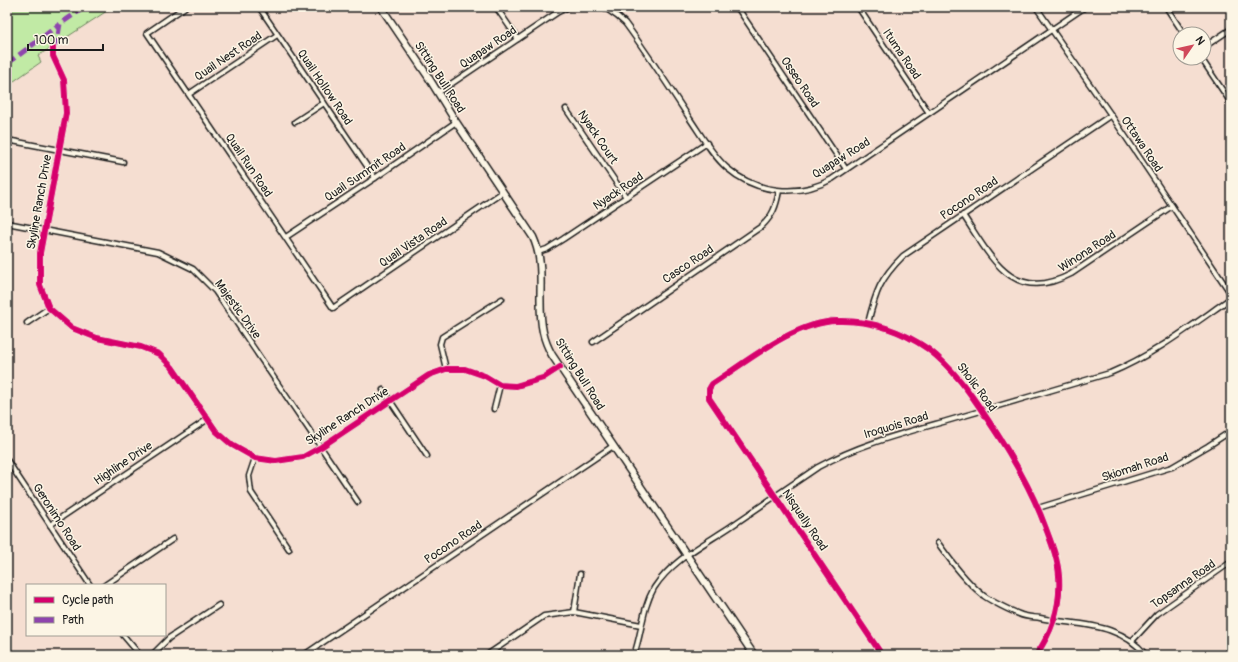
<svg xmlns="http://www.w3.org/2000/svg" width="1238" height="662" font-family="Pangolin,sans-serif">
	<rect width="100%" height="100%" fill="#f5ded1"/>
	<filter id="ink" filterUnits="userSpaceOnUse"><feTurbulence type="fractalNoise" baseFrequency=".025" numOctaves="2"/><feDisplacementMap in="SourceGraphic" scale="8" xChannelSelector="R" yChannelSelector="G"/><feConvolveMatrix kernelMatrix="1 2 1 2 8 2 1 2 1" color-interpolation-filters="sRGB"/></filter>
	<g filter="url(#ink)">
		<polygon fill="#c1eaa5" stroke="#6e8360" points="7,7 113,7 38,56 41,62 7,86"/>
		<g fill="none" stroke-linecap="round" stroke-linejoin="round">
			<g stroke="#1c1c1c" stroke-width="7">
				<g id="street">
					<polyline points="185,7 147,33 333,308 503,192"/>
					<polyline points="259,7 375,178"/>
					<polyline points="496,7 518,39"/>
					<path d="M604 7 617 16 625 23C648 54 669 87 690 119 701 135 712 155 727 168 756 193 798 198 832 179L1085 7"/>
					<polyline points="737,7 846,169"/>
					<polyline points="858,7 929,113"/>
					<polyline points="1036,7 1111,115 1231,294"/>
					<polyline points="1166,7 1184,34"/>
					<polyline points="1204,47 1231,29"/>
					<polyline points="53,48 53,56 64,80 66,113 40,253 40,285 49,308 72,328 97,338 141,347 159,354 172,367 216,431 232,445 255,458 276,461 303,457 321,447 429,375 446,369 465,369 485,376 500,385 516,386 543,378 560,367"/>
					<polyline points="1201,58 1231,103"/>
					<polyline points="439,92 558,12 569,7"/>
					<polyline points="189,94 277,35"/>
					<polyline points="566,109 626,197"/>
					<polyline points="295,122 324,103"/>
					<polyline points="7,140 123,162"/>
					<path d="M963 215C991 257 1012 305 1071 274L1172 206"/>
					<polyline points="7,223 158,252 193,269 215,291 358,502"/>
					<polyline points="286,237 375,178 456,122"/>
					<polyline points="538,252 547,249 563,239 707,143"/>
					<polyline points="27,323 49,308"/>
					<path d="M868 323C876 291 880 279 903 256L1111 115"/>
					<path d="M593 342 762 226C773 215 776 207 779 191"/>
					<polyline points="446,369 440,344 442,337 502,299"/>
					<polyline points="383,390 427,456"/>
					<polyline points="494,409 500,385"/>
					<polyline points="255,458 249,476 251,492 289,549"/>
					<polyline points="7,460 90,585"/>
					<polyline points="1038,508 1172,467 1208,446 1231,431"/>
					<polyline points="50,525 208,419"/>
					<path d="M938 543C951 561 966 582 984 596 991 601 1009 610 1019 614 1025 617 1033 617 1040 618 1078 626 1118 621 1146 655"/>
					<polyline points="105,585 173,539"/>
					<polyline points="574,612 580,574"/>
					<polyline points="123,635 140,655"/>
					<polyline points="1132,641 1157,614 1231,562"/>
					<polyline points="152,655 169,638 219,605"/>
					<polyline points="304,655 613,446"/>
					<polyline points="487,655 544,616 574,612 641,625"/>
					<path d="M634 655C642 633 642 609 654 588 672 560 703 545 730 527 759 507 789 487 818 467 860 444 904 433 950 420 1003 404 1057 389 1110 373 1154 355 1192 325 1231 298"/>
					<path d="M882 655 709 398V389L712 384C748 361 794 322 837 321 871 320 901 330 928 349 953 368 971 394 988 420 1011 454 1031 488 1045 526 1051 542 1058 559 1059 576 1061 605 1053 631 1036 655"/>
				</g>
			</g>
			<g stroke="#1c1c1c" stroke-width="9">
				<path id="secondary" d="M381 7 427 75 456 122 533 237C547 267 536 301 543 332 545 341 548 348 552 355L754 655"/>
			</g>
			<use href="#street" stroke="#fcf5e5" stroke-width="4"/>
			<use href="#secondary" stroke="#fcf5e5" stroke-width="6"/>
			<g stroke="#8e44ad" stroke-width="5" stroke-dasharray="10 5" stroke-linecap="butt">
				<polyline points="53,48 57,41 60,24 85,7"/>
				<polyline points="7,64 60,24"/>
			</g>
			<g stroke="#fcf5e5" stroke-width="8">
				<g id="cycleway">
					<polyline points="53,48 53,56 64,80 66,113 40,253 40,285 49,308 72,328 97,338 141,347 159,354 172,367 216,431 232,445 255,458 276,461 303,457 321,447 429,375 446,369 465,369 485,376 500,385 516,386 543,378 560,367"/>
					<path d="M882 655 709 398V389L712 384C748 361 794 322 837 321 871 320 901 330 928 349 953 368 971 394 988 420 1011 454 1031 488 1045 526 1051 542 1058 559 1059 576 1061 605 1053 631 1036 655"/>
				</g>
			</g>
			<use href="#cycleway" stroke="#d6006c" stroke-width="6"/>
		</g>
	</g>
	<g text-anchor="middle" stroke-width="3" stroke-linejoin="round" paint-order="stroke">
		<g font-size="12" fill="#1c1c1c" stroke="#fcf5e5">
			<text transform="translate(488 47) rotate(-34)" y="4">Quapaw Road</text>
			<text transform="translate(902 54) rotate(56)" y="4">Ituma Road</text>
			<text transform="translate(228 56) rotate(-34)" y="4">Quail Nest Road</text>
			<text transform="translate(440 77) rotate(57)" y="4">Sitting Bull Road</text>
			<text transform="translate(800 82) rotate(56)" y="4">Osseo Road</text>
			<text transform="translate(325 87) rotate(56)" y="4">Quail Hollow Road</text>
			<text transform="translate(598 137) rotate(56)" y="4">Nyack Court</text>
			<text transform="translate(1142 144) rotate(56)" y="4">Ottawa Road</text>
			<text transform="translate(841 158) rotate(-32)" y="4">Quapaw Road</text>
			<text transform="translate(249 165) rotate(56)" y="4">Quail Run Road</text>
			<text transform="translate(365 172) rotate(-34)" y="4">Quail Summit Road</text>
			<text transform="translate(618 191) rotate(-34)" y="4">Nyack Road</text>
			<text transform="translate(969 198) rotate(-34)" y="4">Pocono Road</text>
			<text transform="translate(39 202) rotate(-80)" y="4">Skyline Ranch Drive</text>
			<text transform="translate(413 242) rotate(-34)" y="4">Quail Vista Road</text>
			<text transform="translate(1087 251) rotate(-33)" y="4">Winona Road</text>
			<text transform="translate(688 264) rotate(-34)" y="4">Casco Road</text>
			<text transform="translate(238 309) rotate(54)" y="4">Majestic Drive</text>
			<text transform="translate(580 374) rotate(58)" y="4">Sitting Bull Road</text>
			<text transform="translate(977 387) rotate(53)" y="4">Sholic Road</text>
			<text transform="translate(347 416) rotate(-33)" y="4">Skyline Ranch Drive</text>
			<text transform="translate(896 425) rotate(-17)" y="4">Iroquois Road</text>
			<text transform="translate(123 463) rotate(-34)" y="4">Highline Drive</text>
			<text transform="translate(1135 467) rotate(-18)" y="4">Skiomah Road</text>
			<text transform="translate(57 517) rotate(57)" y="4">Geronimo Road</text>
			<text transform="translate(805 520) rotate(56)" y="4">Nisqually Road</text>
			<text transform="translate(453 542) rotate(-34)" y="4">Pocono Road</text>
			<text transform="translate(1183 584) rotate(-35)" y="4">Topsanna Road</text>
		</g>
	</g>
	<rect width="1238" height="662" fill="none" stroke="#fcf5e5" stroke-width="24"/>
	<rect x="12" y="12" width="1214" height="638" fill="none" stroke="#1c1c1c" stroke-width="1.5" filter="url(#ink)"/>
	<rect x="26" y="584" width="140" height="52" fill="#fcf5e5" stroke="#a29e95"/>
	<rect x="34" y="597" width="20" height="6" fill="#d6006c" stroke="#a29e95"/>
	<text x="62" y="604" font-size="12" fill="#1c1c1c">Cycle path</text>
	<rect x="34" y="617" width="20" height="6" fill="#8e44ad" stroke="#a29e95"/>
	<text x="62" y="624" font-size="12" fill="#1c1c1c">Path</text>
	<g transform="translate(1192 46) rotate(56)"><circle r="19" fill="#fcf5e5" stroke="#a29e95"/>
	<path d="M0-3L7 15L0 10L-7 15Z" fill="#d1495b"/>
	<text y="-6" font-size="11" font-weight="bold" text-anchor="middle" fill="#1c1c1c">N</text>
	</g>
	<path d="M28 44v6h75v-6" fill="none" stroke="#1c1c1c" stroke-width="2"/>
	<text x="34" y="44" font-size="12" fill="#1c1c1c" stroke="#fcf5e5" stroke-width="3" paint-order="stroke">100 m</text>
</svg>
